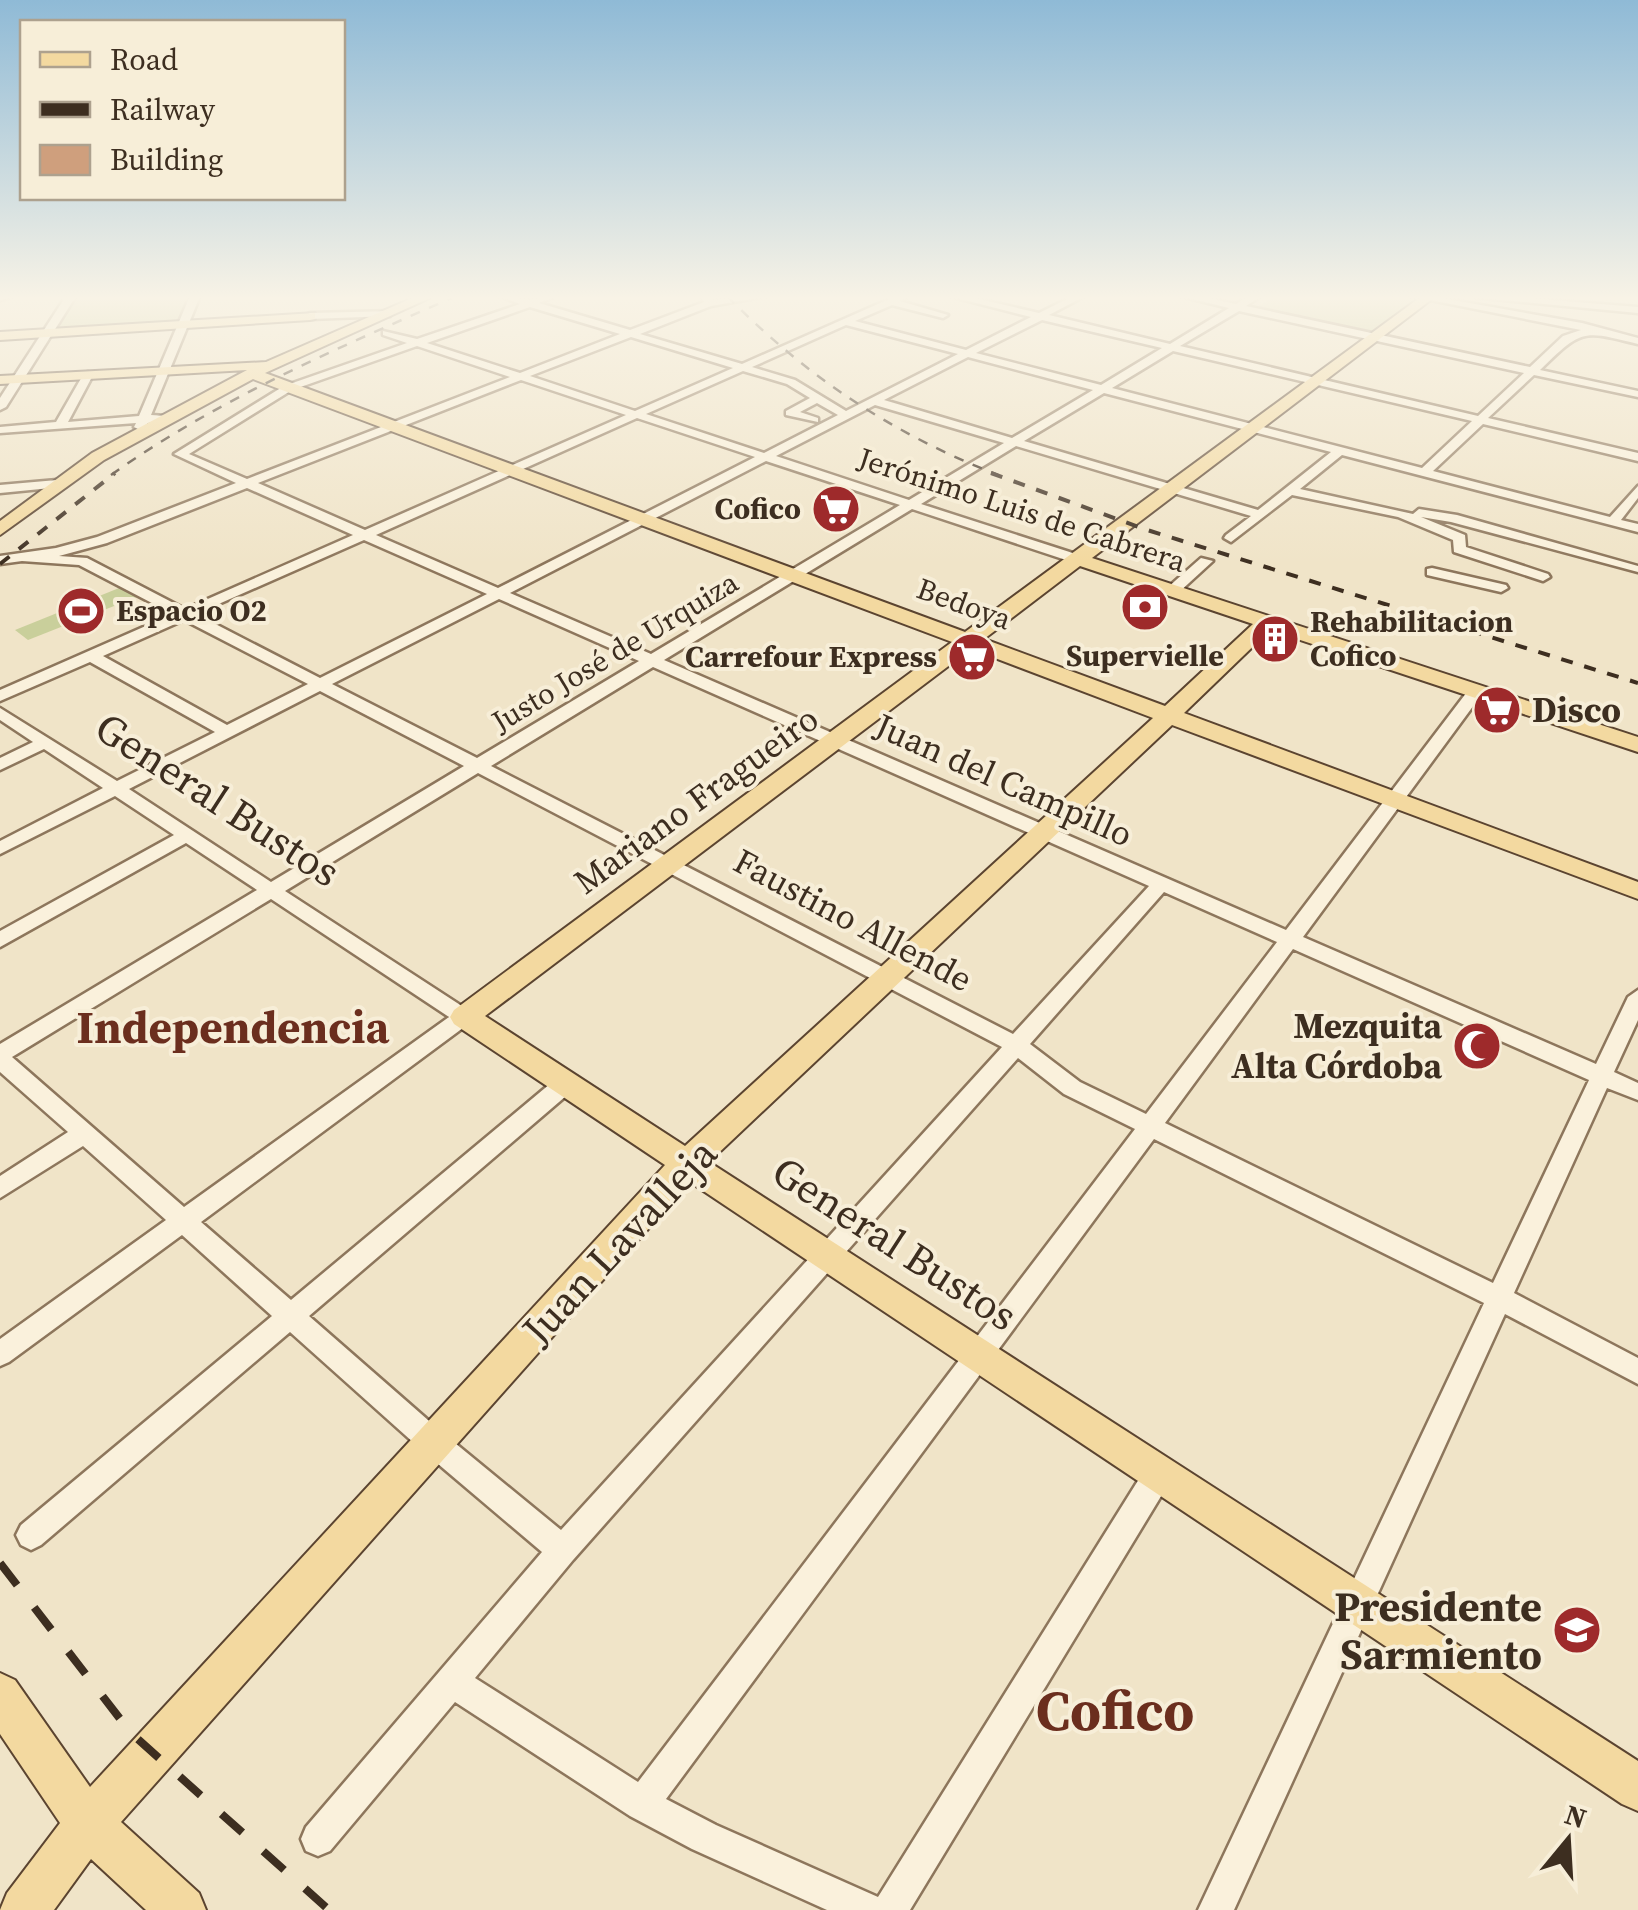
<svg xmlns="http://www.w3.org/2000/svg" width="1638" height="1910" font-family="'Source Serif 4',serif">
	<rect width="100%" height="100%" fill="#f0e4c8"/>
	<g fill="#c9cf9b">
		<polygon points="75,296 193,296 181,322 56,330"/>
		<polygon points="1276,296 1397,296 1416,300 1369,333 1255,308"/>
		<polygon points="129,584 147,593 28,640 15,630"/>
	</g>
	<polygon fill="#cf9f7d" stroke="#8d5f41" stroke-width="2.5" points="1147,595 1164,601 1143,618 1125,612"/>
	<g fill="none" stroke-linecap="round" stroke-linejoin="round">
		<g stroke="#8d765c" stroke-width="5">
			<g id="minor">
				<polygon points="0,296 15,296 0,300"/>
				<polygon points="66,296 76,296 6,407 0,410 0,398"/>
				<polygon points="190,296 200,296 151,415 167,416 167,420 148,423 140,430 134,427 136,423 0,433 0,427 56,422 83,375 88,372 93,375 68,422 139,416"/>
				<path d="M499 296 529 300 556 296 539 303 630 330 704 302 702 296H712L713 300 767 296 711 306 640 334 742 364 896 296H909L900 301 948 315 943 318 892 305 855 321 966 350 1031 317 949 296H966L1039 313 1073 296H1085L1049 315 1170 344 1229 308 1180 296H1198L1236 304 1249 296H1261L1246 306 1530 367 1563 336 1581 330 1410 296H1430L1582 323 1638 338V344C1582 330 1582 329 1540 370L1638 391V397L1534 375 1488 418 1638 453V461L1483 424 1433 471 1610 517 1638 486V498L1621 520 1638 524V532L1342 455 1300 489 1413 514 1419 509 1457 515 1638 566V572L1451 522 1421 517 1465 535 1466 547 1548 574 1550 577 1543 581 1454 552 1453 540 1398 517 1292 495 1231 542 1224 538 1226 535 1251 516 1016 446 921 504 1082 556V562H1072L912 509 664 660 1286 930 1470 688H1482V694L1303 937 1596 1064 1628 997 1638 990V1020L1614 1072 1638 1083V1100L1607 1088 1514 1293 1638 1358V1384L1505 1314 1234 1910H1198L1484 1303 1154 1139 666 1799 716 1825 878 1897 1149 1463 1159 1459 1169 1463 1173 1473 1169 1483 910 1910H827L692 1849 630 1816 455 1702 330 1851 318 1856 306 1851 301 1839 306 1827 542 1552 424 1452 290 1332 41 1545 31 1550 21 1545 16 1535 21 1525 272 1316 182 1235 9 1362 0 1366V1339L166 1220 83 1146 0 1198V1176L68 1132 0 1072V1044L257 890 186 843 0 947V931L174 835 115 796 0 854V841L103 788 44 749 0 770V758L33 742 0 720V708L117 781 215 732 90 662 0 701V690L173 614 79 565 22 561 0 564V556L56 548 97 537 236 483 174 454 284 386 407 343 383 335V331L417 339 520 304ZM530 307 620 334 520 373 427 343ZM1239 311 1524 373 1478 416 1180 346ZM1042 320 1162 348 1101 385 976 353ZM846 325 958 354 846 411 795 380 752 367ZM631 337 733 368 635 411 530 376ZM417 346 510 377 247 479 189 454 292 390ZM1173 351 1472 421 1422 468 1112 388ZM968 357 1093 390 1012 438 884 400ZM743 371 787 384 810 398 786 411V415L818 422V418L800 412 817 403 838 415 764 453 646 414ZM521 380 626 415 365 530 258 483ZM1104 393 1331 452 1258 510 1024 441ZM875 405 1004 443 909 500 776 456ZM637 418 755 457 498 588 376 535ZM766 461 900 505 651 654 510 593ZM247 488 353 535 185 609 87 558 59 556 107 543ZM364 540 487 594 320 678 196 614ZM499 599 639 661 477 758 332 684ZM184 620 308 684 227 725 103 656ZM653 667 1149 886 1013 1034 491 766ZM320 691 464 766 271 882 129 789ZM478 773 1002 1047 561 1530 444 1434 309 1316 573 1090 576 1084 573 1078H557L291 1300 201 1222 471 1022 474 1017 471 1012 285 891ZM1164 892 1277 942 1146 1114 1080 1082 1030 1044ZM271 899 449 1017 184 1207 12 1057ZM1293 949 1589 1080 1493 1283 1165 1123ZM1018 1058 1064 1094 1135 1129 638 1782 475 1678 573 1560Z"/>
				<polygon points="1501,296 1638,307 1638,313 1473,297"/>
				<polygon points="393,311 390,316 310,319 305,316 310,313"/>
				<polygon points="57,480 63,484 61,487 0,493 0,485"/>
				<polygon points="1201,558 1213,561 1177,594 1167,594 1167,588"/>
				<polygon points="1432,568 1506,585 1508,588 1501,592 1427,575 1427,569"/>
			</g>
		</g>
		<g stroke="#5b4430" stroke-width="4">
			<g id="major">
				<path d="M417 296H434L265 373 965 632 1422 296H1436L1092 558 1638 737V752L1270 630 1184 713 1638 882V899L1172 725 709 1162 1638 1761V1811L1622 1804 690 1182 121 1822 199 1893 206 1910H146L91 1859 54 1910H0L7 1893 60 1823 0 1734V1673L15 1680 90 1787 665 1165 454 1024 450 1017 454 1010 952 642 253 379 104 460 0 535V521L92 453 247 370 0 384V376L266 362ZM1080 566 1253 624 1165 706 984 639ZM971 649 1153 718 685 1146 485 1016Z"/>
				<polygon points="315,313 315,319 310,320 0,340 0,332"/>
			</g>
		</g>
		<use href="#minor" fill="#faf1dc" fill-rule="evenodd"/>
		<use href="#major" fill="#f3d9a0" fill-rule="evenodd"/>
		<g stroke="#3d2e20" stroke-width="2.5" stroke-dasharray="10 10" stroke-linecap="butt">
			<path d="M727 296C807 377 891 433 998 475"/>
			<path d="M111 475C218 399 336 349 456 296"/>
		</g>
		<g stroke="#3d2e20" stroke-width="4" stroke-dasharray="12 12" stroke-linecap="butt">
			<polyline points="991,473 1144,529 1638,683"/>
			<polyline points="0,564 115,473"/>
		</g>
		<polyline stroke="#3d2e20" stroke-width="8" stroke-dasharray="28 28" stroke-linecap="butt" points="0,1563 131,1733 329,1910"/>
	</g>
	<linearGradient id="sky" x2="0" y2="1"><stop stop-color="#8fbad6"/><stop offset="0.53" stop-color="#f8f3e6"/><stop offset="1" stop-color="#f8f3e6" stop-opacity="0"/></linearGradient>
	<rect width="1638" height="563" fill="url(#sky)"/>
	<defs>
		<g id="supermarket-disc" transform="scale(2.5)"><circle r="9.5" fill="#9e2a2b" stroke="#f7eed8"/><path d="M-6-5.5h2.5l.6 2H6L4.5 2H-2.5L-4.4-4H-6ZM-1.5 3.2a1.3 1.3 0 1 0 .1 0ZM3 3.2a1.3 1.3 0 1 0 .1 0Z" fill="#fff"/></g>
		<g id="bank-disc" transform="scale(2.5)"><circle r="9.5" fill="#9e2a2b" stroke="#f7eed8"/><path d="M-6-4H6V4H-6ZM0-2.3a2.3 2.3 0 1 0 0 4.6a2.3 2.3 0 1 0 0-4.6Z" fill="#fff"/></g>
		<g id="stadium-disc" transform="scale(2.5)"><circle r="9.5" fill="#9e2a2b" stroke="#f7eed8"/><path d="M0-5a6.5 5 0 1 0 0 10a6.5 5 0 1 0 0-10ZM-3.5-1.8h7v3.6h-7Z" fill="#fff"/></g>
		<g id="building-disc" transform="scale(2.5)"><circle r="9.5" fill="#9e2a2b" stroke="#f7eed8"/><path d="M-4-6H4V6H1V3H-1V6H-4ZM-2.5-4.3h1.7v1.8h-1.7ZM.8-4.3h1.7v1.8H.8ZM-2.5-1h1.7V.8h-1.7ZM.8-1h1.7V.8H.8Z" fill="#fff"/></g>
		<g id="mosque-disc" transform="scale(2.5)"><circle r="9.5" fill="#9e2a2b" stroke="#f7eed8"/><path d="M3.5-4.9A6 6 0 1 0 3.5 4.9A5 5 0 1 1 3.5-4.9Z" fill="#fff"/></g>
		<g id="school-disc" transform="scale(2.5)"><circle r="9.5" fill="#9e2a2b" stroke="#f7eed8"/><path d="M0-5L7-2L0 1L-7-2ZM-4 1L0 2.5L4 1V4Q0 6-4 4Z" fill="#fff"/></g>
	</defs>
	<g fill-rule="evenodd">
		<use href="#supermarket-disc" x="836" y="509"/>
		<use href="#bank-disc" x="1145" y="607"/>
		<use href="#stadium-disc" x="81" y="611"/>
		<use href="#building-disc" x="1275" y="639"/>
		<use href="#supermarket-disc" x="972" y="657"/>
		<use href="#supermarket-disc" x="1497" y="710"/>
		<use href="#mosque-disc" x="1477" y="1046"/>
		<use href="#school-disc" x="1577" y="1630"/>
	</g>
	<g text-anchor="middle" stroke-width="8" stroke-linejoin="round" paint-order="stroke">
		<g font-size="30" font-weight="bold" fill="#3d2e20" stroke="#f7eed8" text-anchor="end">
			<text x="801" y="519">Cofico</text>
			<text x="116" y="621" text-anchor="start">Espacio O2</text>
			<text x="1310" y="632" text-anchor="start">Rehabilitacion<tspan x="1310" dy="34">Cofico</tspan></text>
			<text x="1145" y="666" text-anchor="middle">Supervielle</text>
			<text x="937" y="667">Carrefour Express</text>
		</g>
		<g font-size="30" fill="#3d2e20" stroke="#f7eed8">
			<text transform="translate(1022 510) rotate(18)" y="10">Jerónimo Luis de Cabrera</text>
			<text transform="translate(964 604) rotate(20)" y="10">Bedoya</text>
			<text transform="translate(615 652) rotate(-31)" y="10">Justo José de Urquiza</text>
		</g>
		<g font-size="35" font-weight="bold" fill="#3d2e20" stroke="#f7eed8" text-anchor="start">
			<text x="1532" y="722">Disco</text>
			<text x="1442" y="1038" text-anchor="end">Mezquita<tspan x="1442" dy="40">Alta Córdoba</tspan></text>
		</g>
		<g font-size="35" fill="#3d2e20" stroke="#f7eed8">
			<text transform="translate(1004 780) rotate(24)" y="12">Juan del Campillo</text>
			<text transform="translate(696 800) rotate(-36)" y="12">Mariano Fragueiro</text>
			<text transform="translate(853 920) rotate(28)" y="12">Faustino Allende</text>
		</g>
		<g font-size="42" fill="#3d2e20" stroke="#f7eed8">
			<text transform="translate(218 799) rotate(33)" y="15">General Bustos</text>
			<text transform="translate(619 1241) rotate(-47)" y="15">Juan Lavalleja</text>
			<text transform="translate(895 1243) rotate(33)" y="15">General Bustos</text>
		</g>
		<g font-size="42" font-weight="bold" fill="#3d2e20" stroke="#f7eed8" text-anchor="end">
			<text x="1542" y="1621">Presidente<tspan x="1542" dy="48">Sarmiento</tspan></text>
		</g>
		<g font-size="45" font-weight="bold" fill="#6b2e1e" stroke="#f7eed8">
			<text x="233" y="1043">Independencia</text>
		</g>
		<g font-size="55" font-weight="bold" fill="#6b2e1e" stroke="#f7eed8">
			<text x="1115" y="1730">Cofico</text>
		</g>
	</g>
	<rect x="20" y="20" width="325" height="180" fill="#f7eed8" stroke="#ada18e" stroke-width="2.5"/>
	<rect x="40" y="52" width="50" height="15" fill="#f3d9a0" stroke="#ada18e" stroke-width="2.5"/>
	<text x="110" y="70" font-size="30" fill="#3d2e20">Road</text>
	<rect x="40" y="102" width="50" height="15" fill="#3d2e20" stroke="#ada18e" stroke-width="2.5"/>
	<text x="110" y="120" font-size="30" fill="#3d2e20">Railway</text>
	<rect x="40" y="145" width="50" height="30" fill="#cf9f7d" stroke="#ada18e" stroke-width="2.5"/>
	<text x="110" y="170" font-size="30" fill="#3d2e20">Building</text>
	<g transform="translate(1568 1840) rotate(18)" stroke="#f7eed8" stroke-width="8" paint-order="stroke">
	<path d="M0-8L18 38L0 25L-18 38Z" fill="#3d2e20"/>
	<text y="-15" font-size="28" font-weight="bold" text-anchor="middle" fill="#3d2e20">N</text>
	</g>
</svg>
